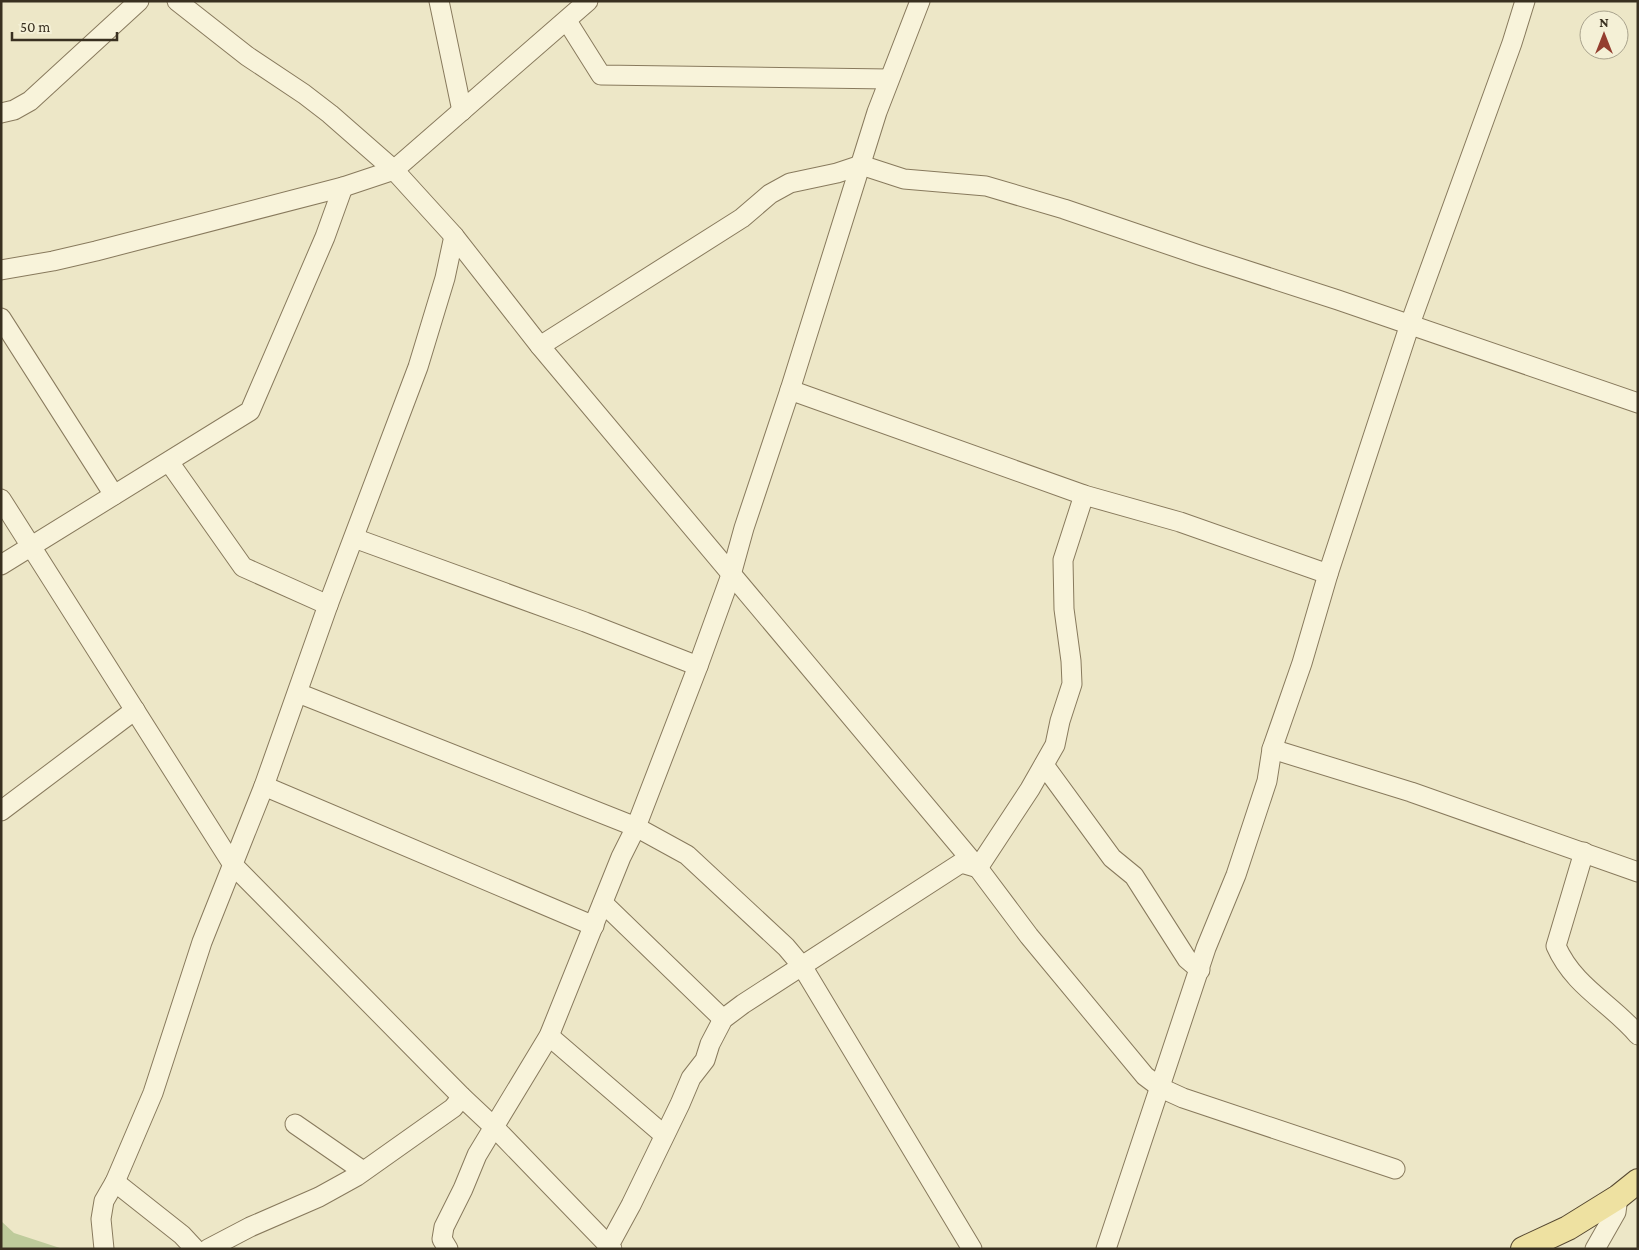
<svg xmlns="http://www.w3.org/2000/svg" width="1639" height="1250" font-family="'Crimson Pro',serif">
	<rect width="100%" height="100%" fill="#ede7c7"/>
	<polygon fill="#becb9b" points="1,1221 14,1233 63,1249 1,1249"/>
	<g fill="none" stroke-linecap="round" stroke-linejoin="round">
		<g stroke="#887a5d" stroke-width="21">
			<g id="minor">
				<polyline points="177,1 247,56 304,94 330,114 394,170 454,236 540,346 978,868 1029,936 1145,1076 1161,1088 1183,1098 1395,1169"/>
				<polyline points="439,1 462,111"/>
				<polyline points="567,21 601,75 889,79"/>
				<polyline points="1,113 14,110 30,101 139,1"/>
				<polyline points="1,270 53,261 96,251 343,187 394,170 588,1"/>
				<polyline points="1,318 114,495"/>
				<polyline points="540,346 742,218 770,194 790,183 837,173 861,165 904,179 986,186 1064,209 1199,255 1338,300 1638,403"/>
				<polyline points="790,390 1084,495 1180,522 1328,574"/>
				<polyline points="169,462 243,567 328,605"/>
				<polyline points="1,499 233,865 462,1097 495,1128 612,1249"/>
				<polyline points="354,538 585,622 698,666"/>
				<polyline points="1,565 250,411 325,237 343,187"/>
				<polyline points="298,693 636,827 687,855 786,947 802,966 972,1249"/>
				<polyline points="1272,749 1411,792 1638,872"/>
				<polyline points="1044,765 1112,858 1134,876 1187,959 1200,970"/>
				<polyline points="264,786 594,926"/>
				<polyline points="1,811 135,710"/>
				<path d="M1584 852 1556 946C1574 987 1611 1003 1638 1035"/>
				<polyline points="978,868 1030,789 1055,745 1060,721 1072,684 1071,661 1064,609 1063,560 1084,495"/>
				<polyline points="603,903 723,1019"/>
				<polyline points="549,1036 664,1135"/>
				<polyline points="295,1124 363,1171"/>
				<polyline points="115,1182 182,1235 195,1249"/>
				<polyline points="104,1249 101,1219 104,1201 115,1182 153,1093 202,942 264,786 328,605 418,367 445,278 454,236"/>
				<polyline points="208,1249 250,1227 319,1197 357,1176 453,1108 462,1097"/>
				<polyline points="448,1249 442,1239 444,1227 463,1189 477,1155 549,1036 621,857 636,827 698,666 731,575 744,528 790,390 877,112 920,1"/>
				<polyline points="607,1249 631,1205 680,1104 691,1078 705,1060 710,1044 723,1019 743,1004 961,863 978,868"/>
				<polyline points="1106,1249 1206,948 1236,875 1267,781 1272,749 1302,663 1328,574 1410,324 1512,43 1525,1"/>
				<polyline points="1595,1249 1616,1212 1618,1197"/>
			</g>
		</g>
		<g stroke="#564831" stroke-width="26">
			<polyline id="major" points="1523,1249 1568,1228 1618,1197 1638,1181"/>
		</g>
		<use href="#minor" stroke="#f8f3da" stroke-width="19"/>
		<use href="#major" stroke="#eee1a1" stroke-width="24"/>
	</g>
	<rect width="1639" height="1250" fill="none" stroke="#393020" stroke-width="5"/>
	<g transform="translate(1604 35)"><circle r="24" fill="#f4f0d6" stroke="#a9a38d"/>
	<path d="M0-4L9 19L0 12L-9 19Z" fill="#943e2f"/>
	<text y="-8" font-size="14" font-weight="bold" text-anchor="middle" fill="#393020">N</text>
	</g>
	<path d="M12 32v8h105v-8" fill="none" stroke="#393020" stroke-width="2.5"/>
	<text x="20" y="32" font-size="15" fill="#393020" stroke="#f4f0d6" stroke-width="4" paint-order="stroke">50 m</text>
</svg>
